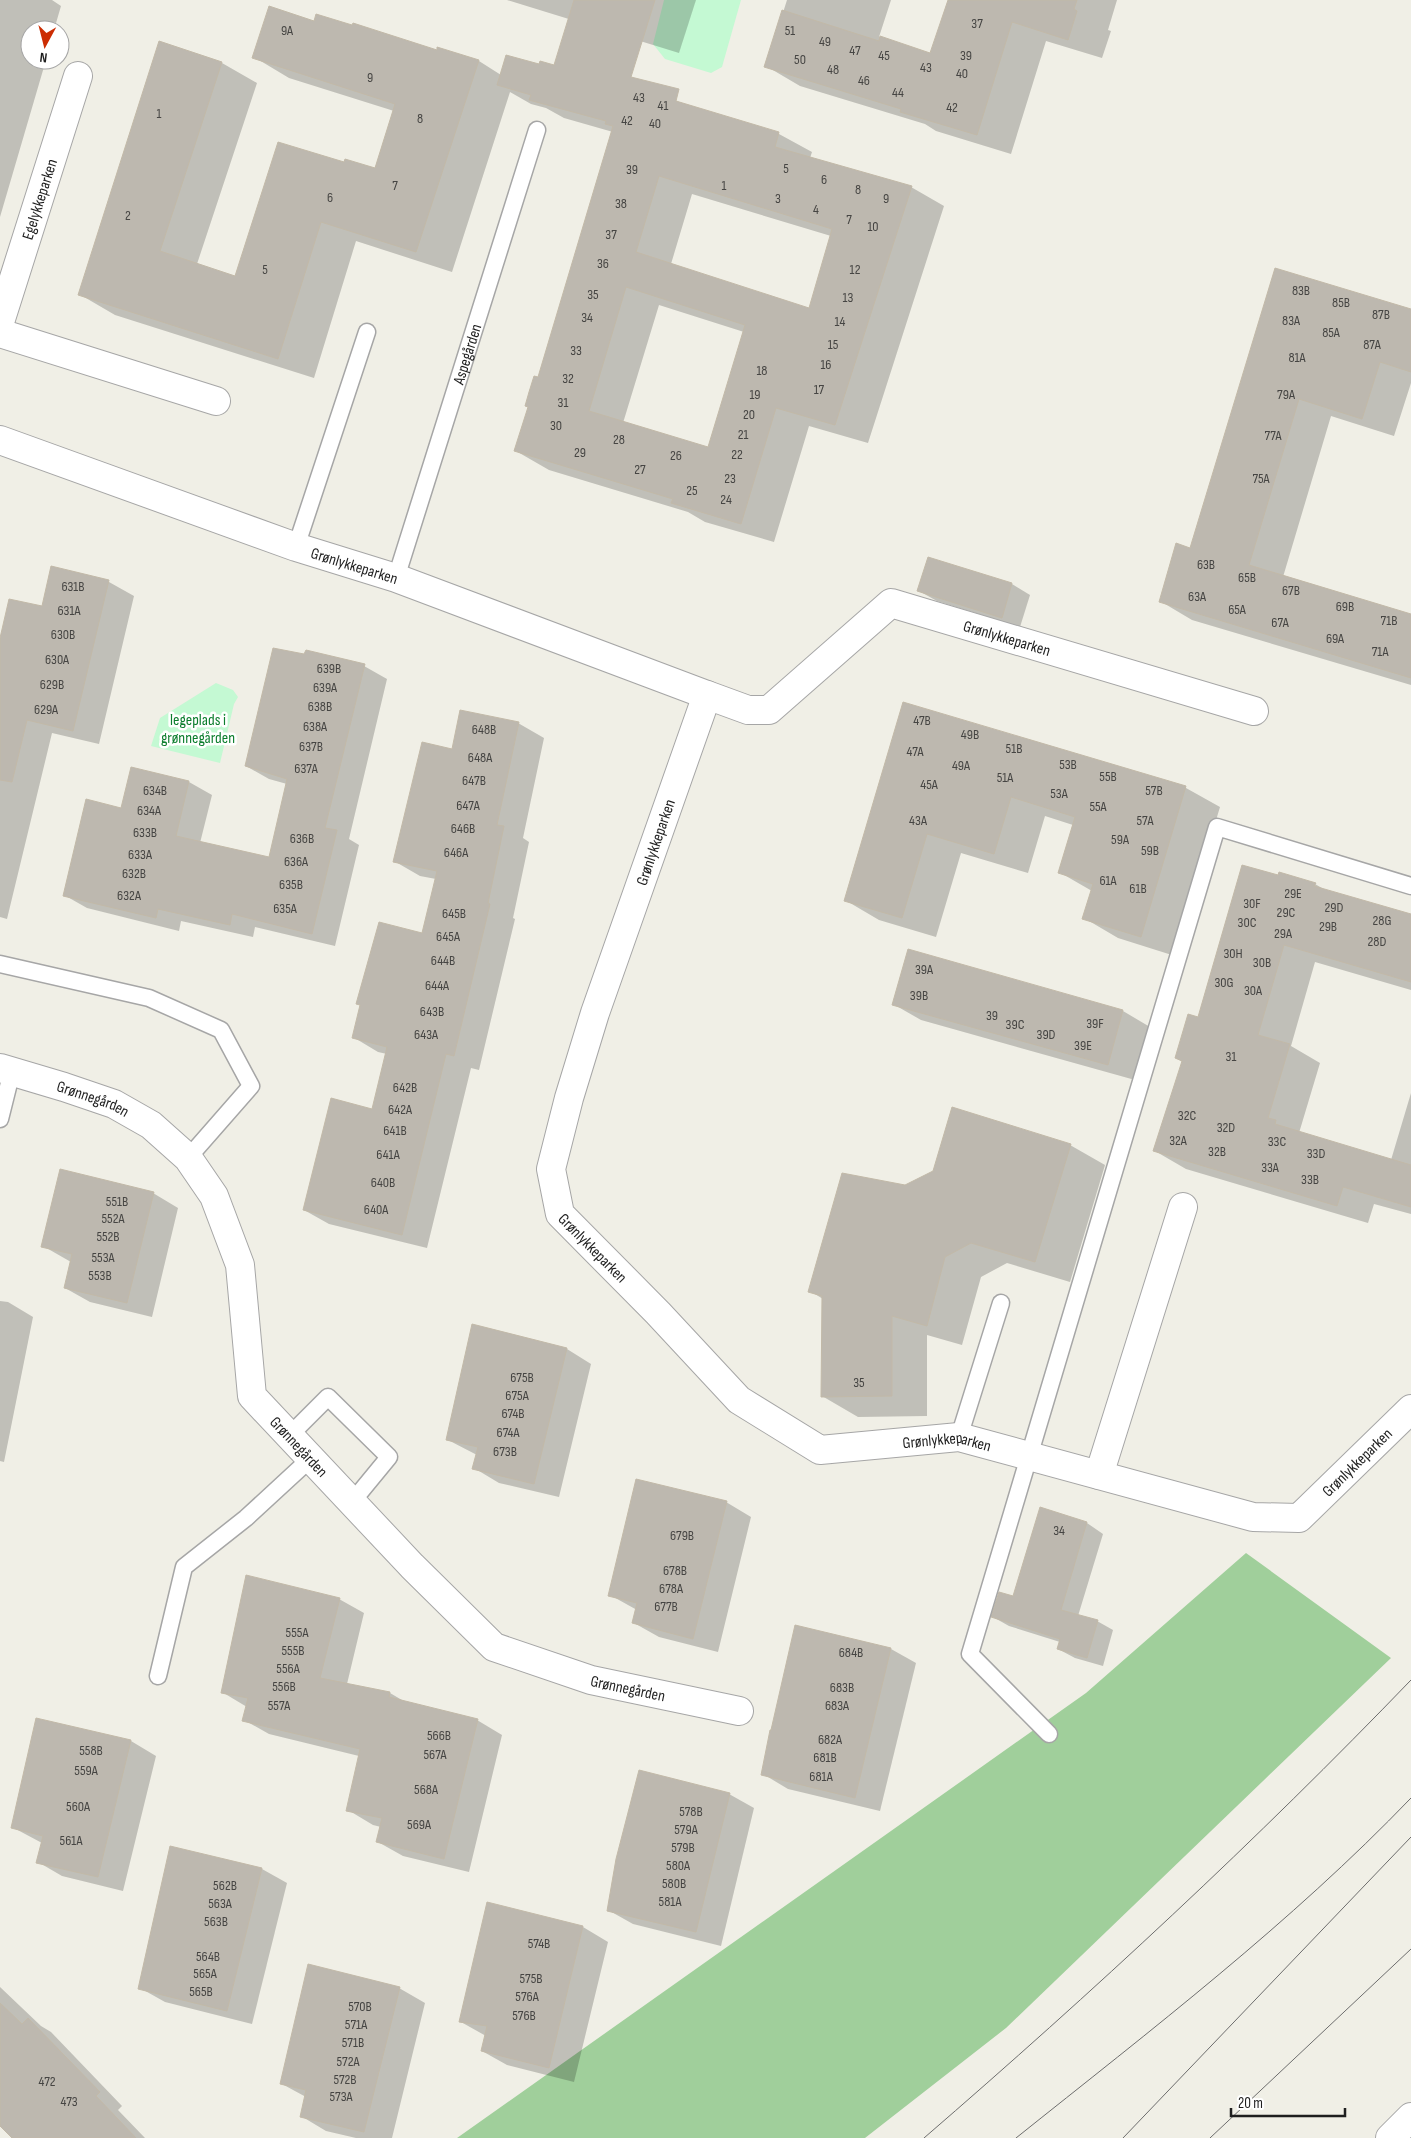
<svg xmlns="http://www.w3.org/2000/svg" width="1411" height="2138" font-family="'Sofia Sans Condensed',sans-serif">
	<rect width="100%" height="100%" fill="#f0efe6"/>
	<polygon fill="#a0cf9b" points="1246,1553 1391,1658 1006,2028 865,2138 457,2138 1086,1693"/>
	<g fill="#c4f9d3">
		<polygon points="664,0 741,0 722,67 711,73 665,59 653,44"/>
		<polygon points="216,683 233,690 238,697 234,704 220,763 151,746 160,718"/>
	</g>
	<g fill="#0003" fill-rule="evenodd">
		<polygon points="0,0 52,0 61,6 54,30 30,30 30,60 46,60 0,217"/>
		<polygon points="507,0 696,0 679,53"/>
		<polygon points="787,0 891,0 879,37 931,55 949,0 1117,0 1108,30 1111,31 1102,58 1046,41 1011,154 936,131 925,124 800,86 766,66"/>
		<path d="M315 22 479 61 501 75 676 101 779 134 812 152 810 158 911 187 944 206 868 443 809 426 774 542 705 522 688 512 549 470 516 451 613 132 564 118 546 108 531 104 510 92 452 272 356 241 314 378 115 315 79 294 222 63 257 83 197 264 236 277 345 164 375 169 394 111 289 78 254 57ZM692 194 831 236 810 309 671 264ZM659 305 744 332 709 448 623 423Z"/>
		<polygon points="1275,269 1411,310 1411,383 1394,436 1331,416 1283,577 1411,616 1411,685 1192,620 1160,601 1191,549"/>
		<polygon points="929,558 1012,584 1030,595 1020,627 937,601 919,591"/>
		<polygon points="52,568 109,582 134,596 99,744 52,733 7,919 0,917 0,649 43,608"/>
		<polygon points="364,666 387,679 349,839 359,845 335,946 255,927 253,937 181,921 179,931 87,908 64,895 122,810 189,782 212,795 200,843 270,859 287,784 269,779 246,766"/>
		<polygon points="904,703 1186,788 1220,807 1175,956 1118,938 1084,918 1092,891 1059,872 1073,825 1045,816 1028,873 961,853 936,937 879,920 845,900"/>
		<polygon points="518,723 544,738 523,838 529,842 513,918 515,919 479,1070 471,1068 427,1248 329,1224 304,1210 373,1111 387,1054 378,1052 353,1037 423,934 436,879 420,876 394,861 453,750"/>
		<polygon points="1279,876 1315,884 1327,891 1411,915 1411,990 1315,962 1291,1046 1320,1063 1299,1133 1391,1160 1411,1093 1411,1214 1374,1204 1368,1223 1186,1169 1155,1151 1183,1062 1176,1058"/>
		<polygon points="909,951 1123,1011 1150,1027 1135,1080 921,1020 893,1004"/>
		<polygon points="1070,1145 1105,1165 1070,1282 1007,1263 981,1277 962,1345 927,1335 927,1416 858,1417 822,1396 823,1299 810,1291"/>
		<polygon points="153,1193 178,1208 152,1317 90,1302 65,1288 71,1262 43,1246"/>
		<polygon points="0,1301 8,1302 33,1317 4,1462 0,1461"/>
		<polygon points="567,1349 591,1364 559,1497 499,1483 474,1468 477,1455 448,1440"/>
		<polygon points="726,1502 751,1517 718,1652 659,1637 634,1623 637,1610 610,1595"/>
		<polygon points="1087,1523 1103,1534 1078,1616 1097,1621 1113,1630 1103,1666 1075,1658 1058,1649 1060,1642 1009,1626 993,1617"/>
		<polygon points="339,1599 364,1613 347,1684 390,1693 407,1703 477,1720 502,1735 469,1872 403,1856 378,1842 381,1827 373,1825 348,1810 359,1756 269,1734 244,1720 247,1707 222,1692"/>
		<polygon points="891,1649 916,1663 880,1811 788,1789 763,1774"/>
		<polygon points="37,1719 131,1741 156,1756 123,1891 62,1876 38,1862 42,1843 12,1827"/>
		<polygon points="729,1794 754,1808 721,1946 633,1924 608,1910"/>
		<polygon points="171,1848 262,1869 287,1883 252,2024 165,2002 140,1988"/>
		<polygon points="583,1927 608,1942 574,2082 507,2065 482,2051 486,2036 461,2022"/>
		<polygon points="0,1987 41,2026 51,2032 122,2106 118,2110 145,2138 13,2138 0,2125"/>
		<polygon points="399,1988 425,2003 392,2138 356,2138 326,2131 301,2116 306,2097 282,2084"/>
	</g>
	<g fill="#bdb8af" stroke="#c2b9a8" fill-rule="evenodd">
		<path d="M574 0H655L631 77 679 89 676 101 779 132 775 147 912 186 835 425 776 408 741 524 671 503 673 499 514 451 528 407 525 406 529 392 534 376 538 377 613 126 605 124 606 121 529 100 531 95 497 85 506 55 539 64 540 61 554 65ZM659 176 832 229 809 308 636 252ZM626 287 745 325 708 447 589 411Z"/>
		<polygon points="948,0 1077,0 1074,9 1077,11 1068,40 1012,22 977,135 900,112 901,109 764,67 782,10 879,41 880,36 930,53"/>
		<polygon points="269,6 314,21 316,14 352,25 353,23 437,50 437,47 479,60 416,252 321,222 278,359 78,295 159,41 222,62 160,251 235,276 278,142 344,162 345,159 375,168 395,104 252,58"/>
		<polygon points="1275,268 1411,309 1411,372 1380,362 1362,419 1299,399 1249,565 1411,614 1411,678 1159,602 1176,543 1190,548"/>
		<polygon points="928,557 1012,583 1002,618 917,591"/>
		<polygon points="51,566 109,580 73,731 27,720 12,782 0,780 0,638 9,599 42,606"/>
		<polygon points="273,648 304,654 306,650 365,664 325,828 337,830 312,934 232,914 230,925 158,909 156,918 63,896 86,799 121,808 131,767 189,781 176,836 269,857 287,779 245,766"/>
		<polygon points="903,702 1186,786 1141,937 1082,919 1093,884 1058,873 1075,817 1011,797 994,854 927,834 902,918 844,901"/>
		<polygon points="460,710 519,722 497,825 504,826 488,903 490,904 454,1056 446,1054 402,1235 303,1210 331,1098 372,1109 387,1047 352,1038 360,1005 356,1004 379,922 422,933 437,871 393,862 422,742 452,749"/>
		<polygon points="1242,865 1278,875 1279,872 1316,883 1314,886 1411,914 1411,982 1284,945 1258,1035 1290,1044 1268,1118 1276,1120 1275,1124 1411,1165 1411,1207 1343,1187 1337,1206 1153,1151 1182,1061 1175,1058 1188,1014 1198,1017"/>
		<polygon points="908,949 1123,1010 1108,1065 892,1005"/>
		<polygon points="952,1107 1071,1144 1035,1262 971,1243 945,1257 927,1326 892,1316 892,1396 821,1397 822,1296 808,1292 842,1173 905,1185 933,1171"/>
		<polygon points="60,1169 154,1192 127,1303 64,1288 72,1254 41,1247"/>
		<polygon points="472,1324 567,1348 534,1484 472,1469 478,1447 446,1440"/>
		<polygon points="636,1479 727,1501 693,1639 632,1623 637,1603 608,1596"/>
		<polygon points="1040,1507 1087,1522 1061,1610 1098,1620 1087,1658 1057,1649 1060,1639 991,1617 999,1592 1013,1596"/>
		<polygon points="246,1575 340,1598 320,1678 390,1692 389,1697 478,1719 444,1859 376,1842 382,1818 346,1811 360,1749 242,1721 248,1698 221,1693"/>
		<polygon points="795,1625 891,1648 855,1798 761,1775 770,1730 771,1730"/>
		<polygon points="36,1718 131,1740 98,1877 36,1863 43,1836 11,1828"/>
		<polygon points="639,1770 730,1793 696,1932 607,1911 616,1859"/>
		<polygon points="170,1846 262,1868 227,2011 138,1989"/>
		<polygon points="487,1902 583,1926 549,2068 481,2051 487,2026 459,2022"/>
		<polygon points="308,1964 400,1987 364,2132 300,2117 306,2090 280,2084"/>
		<polygon points="0,2003 22,2024 28,2018 100,2092 96,2096 136,2138 12,2138 0,2126"/>
	</g>
	<g fill="none" stroke-linecap="round" stroke-linejoin="round">
		<g stroke="#a6a6a6" stroke-width="19">
			<g id="service">
				<polyline points="296,547 367,332"/>
				<path id="s1" d="M396 578 537 130"/>
				<polyline points="0,964 149,998 221,1030 251,1086 188,1158"/>
				<polyline points="0,1119 12,1071"/>
				<polyline points="289,1436 328,1397 389,1457 352,1502"/>
				<polyline points="959,1437 1001,1303"/>
				<polyline points="158,1676 184,1567 246,1518 310,1459"/>
				<polyline points="1049,1734 970,1654 1217,827 1411,886"/>
			</g>
		</g>
		<g stroke="#a6a6a6" stroke-width="30">
			<g id="minor">
				<path id="s2" d="M0 322 78 76"/>
				<polyline points="0,333 216,401"/>
				<path id="s3" d="M0 440 296 547 396 578 707 695 595 1013 569 1098 551 1169 560 1214 658 1313 739 1400 820 1450 959 1437 1253 1517 1299 1518 1411 1409"/>
				<path id="s4" d="M707 695 748 710H769L891 603 1254 711"/>
				<path id="s5" d="M0 1068 64 1087 114 1104 151 1125 188 1158 214 1196 240 1265 252 1396 412 1566 494 1647 591 1680 739 1711"/>
				<polyline points="1099,1475 1183,1207"/>
				<polyline points="1390,2138 1411,2117"/>
			</g>
		</g>
		<use href="#service" stroke="#fff" stroke-width="16"/>
		<use href="#minor" stroke="#fff" stroke-width="28"/>
		<g stroke="#6d6d6d" stroke-width="1">
			<path d="M924 2138C1093 1992 1256 1841 1411 1680"/>
			<path d="M1016 2138C1151 2030 1291 1923 1411 1798"/>
			<polyline points="1123,2138 1411,1837"/>
			<polyline points="1210,2138 1411,1949"/>
		</g>
	</g>
	<g text-anchor="middle" stroke-width="5" stroke-linejoin="round" paint-order="stroke">
		<g font-size="14" fill="#464543">
			<text x="977" y="28">37</text>
			<text x="287" y="35">9A</text>
			<text x="790" y="35">51</text>
			<text x="825" y="46">49</text>
			<text x="855" y="55">47</text>
			<text x="884" y="60">45</text>
			<text x="966" y="60">39</text>
			<text x="800" y="64">50</text>
			<text x="926" y="72">43</text>
			<text x="833" y="74">48</text>
			<text x="962" y="78">40</text>
			<text x="370" y="82">9</text>
			<text x="864" y="85">46</text>
			<text x="898" y="97">44</text>
			<text x="639" y="102">43</text>
			<text x="663" y="110">41</text>
			<text x="952" y="112">42</text>
			<text x="159" y="118">1</text>
			<text x="420" y="123">8</text>
			<text x="627" y="125">42</text>
			<text x="655" y="128">40</text>
			<text x="786" y="173">5</text>
			<text x="632" y="174">39</text>
			<text x="824" y="184">6</text>
			<text x="395" y="190">7</text>
			<text x="724" y="190">1</text>
			<text x="858" y="194">8</text>
			<text x="330" y="202">6</text>
			<text x="778" y="203">3</text>
			<text x="886" y="203">9</text>
			<text x="621" y="208">38</text>
			<text x="816" y="214">4</text>
			<text x="128" y="220">2</text>
			<text x="849" y="224">7</text>
			<text x="873" y="231">10</text>
			<text x="611" y="239">37</text>
			<text x="603" y="268">36</text>
			<text x="265" y="274">5</text>
			<text x="855" y="274">12</text>
			<text x="1301" y="295">83B</text>
			<text x="593" y="299">35</text>
			<text x="848" y="302">13</text>
			<text x="1341" y="307">85B</text>
			<text x="1381" y="319">87B</text>
			<text x="587" y="322">34</text>
			<text x="1291" y="325">83A</text>
			<text x="840" y="326">14</text>
			<text x="1331" y="337">85A</text>
			<text x="833" y="349">15</text>
			<text x="1372" y="349">87A</text>
			<text x="576" y="355">33</text>
			<text x="1297" y="362">81A</text>
			<text x="826" y="369">16</text>
			<text x="762" y="375">18</text>
			<text x="568" y="383">32</text>
			<text x="819" y="394">17</text>
			<text x="755" y="399">19</text>
			<text x="1286" y="399">79A</text>
			<text x="563" y="407">31</text>
			<text x="749" y="419">20</text>
			<text x="556" y="430">30</text>
			<text x="743" y="439">21</text>
			<text x="1273" y="440">77A</text>
			<text x="619" y="444">28</text>
			<text x="580" y="457">29</text>
			<text x="737" y="459">22</text>
			<text x="676" y="460">26</text>
			<text x="640" y="474">27</text>
			<text x="730" y="483">23</text>
			<text x="1261" y="483">75A</text>
			<text x="692" y="495">25</text>
			<text x="726" y="504">24</text>
			<text x="1206" y="569">63B</text>
			<text x="1247" y="582">65B</text>
			<text x="73" y="591">631B</text>
			<text x="1291" y="595">67B</text>
			<text x="1197" y="601">63A</text>
			<text x="1345" y="611">69B</text>
			<text x="1237" y="614">65A</text>
			<text x="69" y="615">631A</text>
			<text x="1389" y="625">71B</text>
			<text x="1280" y="627">67A</text>
			<text x="63" y="639">630B</text>
			<text x="1335" y="643">69A</text>
			<text x="1380" y="656">71A</text>
			<text x="57" y="664">630A</text>
			<text x="329" y="673">639B</text>
			<text x="52" y="689">629B</text>
			<text x="325" y="692">639A</text>
			<text x="320" y="711">638B</text>
			<text x="46" y="714">629A</text>
			<text x="922" y="725">47B</text>
			<text x="315" y="731">638A</text>
			<text x="484" y="734">648B</text>
			<text x="970" y="739">49B</text>
			<text x="311" y="751">637B</text>
			<text x="1014" y="753">51B</text>
			<text x="915" y="756">47A</text>
			<text x="480" y="762">648A</text>
			<text x="1068" y="769">53B</text>
			<text x="961" y="770">49A</text>
			<text x="306" y="773">637A</text>
			<text x="1108" y="781">55B</text>
			<text x="1005" y="782">51A</text>
			<text x="474" y="785">647B</text>
			<text x="929" y="789">45A</text>
			<text x="155" y="795">634B</text>
			<text x="1154" y="795">57B</text>
			<text x="1059" y="798">53A</text>
			<text x="468" y="810">647A</text>
			<text x="1098" y="811">55A</text>
			<text x="149" y="815">634A</text>
			<text x="918" y="825">43A</text>
			<text x="1145" y="825">57A</text>
			<text x="463" y="833">646B</text>
			<text x="145" y="837">633B</text>
			<text x="302" y="843">636B</text>
			<text x="1120" y="844">59A</text>
			<text x="1150" y="855">59B</text>
			<text x="456" y="857">646A</text>
			<text x="140" y="859">633A</text>
			<text x="296" y="866">636A</text>
			<text x="134" y="878">632B</text>
			<text x="1108" y="885">61A</text>
			<text x="291" y="889">635B</text>
			<text x="1138" y="893">61B</text>
			<text x="1293" y="898">29E</text>
			<text x="129" y="900">632A</text>
			<text x="1252" y="908">30F</text>
			<text x="1334" y="912">29D</text>
			<text x="285" y="913">635A</text>
			<text x="1286" y="917">29C</text>
			<text x="454" y="918">645B</text>
			<text x="1382" y="925">28G</text>
			<text x="1247" y="927">30C</text>
			<text x="1328" y="931">29B</text>
			<text x="1283" y="938">29A</text>
			<text x="448" y="941">645A</text>
			<text x="1377" y="946">28D</text>
			<text x="1233" y="958">30H</text>
			<text x="443" y="965">644B</text>
			<text x="1262" y="967">30B</text>
			<text x="924" y="974">39A</text>
			<text x="1224" y="987">30G</text>
			<text x="437" y="990">644A</text>
			<text x="1253" y="995">30A</text>
			<text x="919" y="1000">39B</text>
			<text x="432" y="1016">643B</text>
			<text x="992" y="1020">39</text>
			<text x="1095" y="1028">39F</text>
			<text x="1015" y="1029">39C</text>
			<text x="426" y="1039">643A</text>
			<text x="1046" y="1039">39D</text>
			<text x="1083" y="1050">39E</text>
			<text x="1231" y="1061">31</text>
			<text x="405" y="1092">642B</text>
			<text x="400" y="1114">642A</text>
			<text x="1187" y="1120">32C</text>
			<text x="1226" y="1132">32D</text>
			<text x="395" y="1135">641B</text>
			<text x="1178" y="1145">32A</text>
			<text x="1277" y="1146">33C</text>
			<text x="1217" y="1156">32B</text>
			<text x="1316" y="1158">33D</text>
			<text x="388" y="1159">641A</text>
			<text x="1270" y="1172">33A</text>
			<text x="1310" y="1184">33B</text>
			<text x="383" y="1187">640B</text>
			<text x="117" y="1206">551B</text>
			<text x="376" y="1214">640A</text>
			<text x="113" y="1223">552A</text>
			<text x="108" y="1241">552B</text>
			<text x="103" y="1262">553A</text>
			<text x="100" y="1280">553B</text>
			<text x="522" y="1382">675B</text>
			<text x="859" y="1387">35</text>
			<text x="517" y="1400">675A</text>
			<text x="513" y="1418">674B</text>
			<text x="508" y="1437">674A</text>
			<text x="505" y="1456">673B</text>
			<text x="1059" y="1535">34</text>
			<text x="682" y="1540">679B</text>
			<text x="675" y="1575">678B</text>
			<text x="671" y="1593">678A</text>
			<text x="666" y="1611">677B</text>
			<text x="297" y="1637">555A</text>
			<text x="293" y="1655">555B</text>
			<text x="851" y="1657">684B</text>
			<text x="288" y="1673">556A</text>
			<text x="284" y="1691">556B</text>
			<text x="842" y="1692">683B</text>
			<text x="279" y="1710">557A</text>
			<text x="837" y="1710">683A</text>
			<text x="439" y="1740">566B</text>
			<text x="830" y="1744">682A</text>
			<text x="91" y="1755">558B</text>
			<text x="435" y="1759">567A</text>
			<text x="825" y="1762">681B</text>
			<text x="86" y="1775">559A</text>
			<text x="821" y="1781">681A</text>
			<text x="426" y="1794">568A</text>
			<text x="78" y="1811">560A</text>
			<text x="691" y="1816">578B</text>
			<text x="419" y="1829">569A</text>
			<text x="686" y="1834">579A</text>
			<text x="71" y="1845">561A</text>
			<text x="683" y="1852">579B</text>
			<text x="678" y="1870">580A</text>
			<text x="674" y="1888">580B</text>
			<text x="225" y="1890">562B</text>
			<text x="670" y="1906">581A</text>
			<text x="220" y="1908">563A</text>
			<text x="216" y="1926">563B</text>
			<text x="539" y="1948">574B</text>
			<text x="208" y="1961">564B</text>
			<text x="205" y="1978">565A</text>
			<text x="531" y="1983">575B</text>
			<text x="201" y="1996">565B</text>
			<text x="527" y="2001">576A</text>
			<text x="360" y="2011">570B</text>
			<text x="524" y="2020">576B</text>
			<text x="356" y="2029">571A</text>
			<text x="353" y="2047">571B</text>
			<text x="348" y="2066">572A</text>
			<text x="345" y="2084">572B</text>
			<text x="47" y="2086">472</text>
			<text x="341" y="2101">573A</text>
			<text x="69" y="2106">473</text>
		</g>
		<g font-size="16" fill="#1f1f1f" stroke="#fff">
			<text dy="6" stroke="none"><textPath href="#s2" startOffset="129">Egelykkeparken</textPath></text>
			<text dy="6" stroke="none"><textPath href="#s1" startOffset="235">Aspegården</textPath></text>
			<text dy="6" stroke="none"><textPath href="#s3" startOffset="376">Grønlykkeparken</textPath></text>
			<text dy="6" stroke="none"><textPath href="#s4" startOffset="348">Grønlykkeparken</textPath></text>
			<text transform="translate(655 842) rotate(-71)" y="6">Grønlykkeparken</text>
			<text dy="6" stroke="none"><textPath href="#s5" startOffset="98">Grønnegården</textPath></text>
			<text dy="6" stroke="none"><textPath href="#s3" startOffset="1344">Grønlykkeparken</textPath></text>
			<text dy="6" stroke="none"><textPath href="#s3" startOffset="1778">Grønlykkeparken</textPath></text>
			<text dy="6" stroke="none"><textPath href="#s5" startOffset="532">Grønnegården</textPath></text>
			<text dy="6" stroke="none"><textPath href="#s3" startOffset="2221">Grønlykkeparken</textPath></text>
			<text dy="6" stroke="none"><textPath href="#s5" startOffset="952">Grønnegården</textPath></text>
		</g>
		<g font-size="16" fill="#0d7e2e" stroke="#fff">
			<text x="198" y="725">legeplads i<tspan x="198" dy="18">grønnegården</tspan></text>
		</g>
	</g>
	<g transform="translate(45 45) rotate(187)"><circle r="24" fill="#ffffff" stroke="#a5a5a5"/>
	<path d="M0-4L9 19L0 12L-9 19Z" fill="#cc2d03"/>
	<text y="-8" font-size="14" font-weight="bold" text-anchor="middle" fill="#1f1f1f">N</text>
	</g>
	<path d="M1231 2108v8h114v-8" fill="none" stroke="#1f1f1f" stroke-width="2.5"/>
	<text x="1238" y="2108" font-size="15" fill="#1f1f1f" stroke="#ffffff" stroke-width="4" paint-order="stroke">20 m</text>
</svg>
